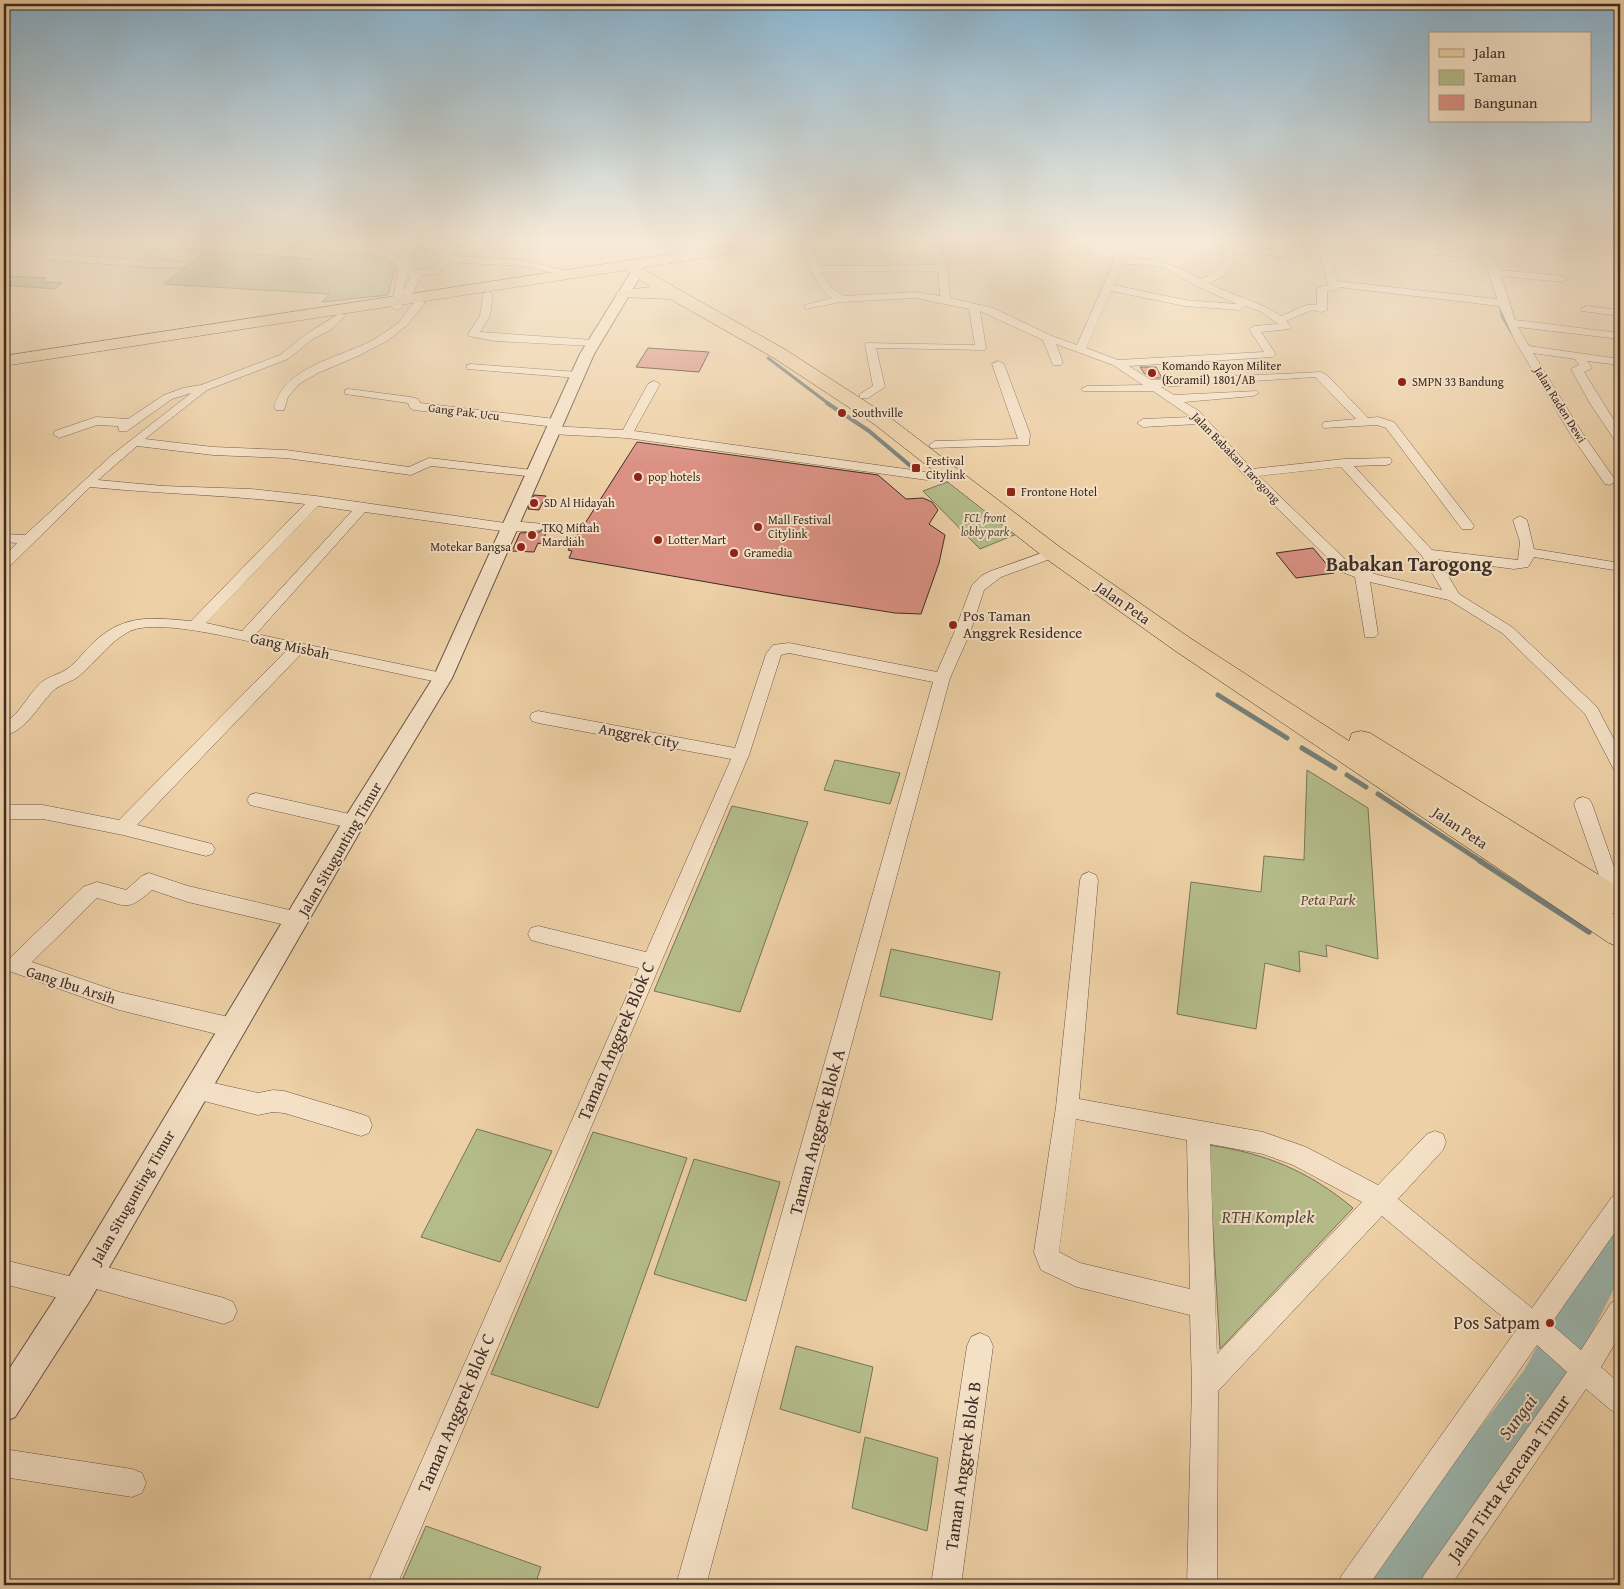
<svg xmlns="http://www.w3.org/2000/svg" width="1624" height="1589" font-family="'Gentium Book Plus',serif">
	<rect width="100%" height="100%" fill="#eed0a6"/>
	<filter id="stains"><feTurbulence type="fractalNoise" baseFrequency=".004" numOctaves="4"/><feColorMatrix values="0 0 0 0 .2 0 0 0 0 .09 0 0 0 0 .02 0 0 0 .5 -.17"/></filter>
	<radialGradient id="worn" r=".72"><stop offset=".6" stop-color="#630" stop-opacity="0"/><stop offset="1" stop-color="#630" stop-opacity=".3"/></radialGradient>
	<g fill="#b4bc8a" stroke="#787458">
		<polygon points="324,249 369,254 396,265 388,295 322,302 329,294 164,284 208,250 311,259"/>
		<polygon points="4,276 46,278 41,282 62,283 55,289 4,285"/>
		<polygon points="958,478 1024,531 980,549 923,491"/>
		<polygon points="835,760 900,773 890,804 824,790"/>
		<polygon points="1307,770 1368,808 1378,959 1326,945 1327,957 1299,951 1300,972 1265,963 1256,1029 1177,1014 1191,882 1261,892 1264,856 1304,860"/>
		<polygon points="732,806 808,822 740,1012 654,991"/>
		<polygon points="891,949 1000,972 992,1020 880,996"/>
		<polygon points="477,1129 552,1151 500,1262 421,1237"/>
		<polygon points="593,1132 687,1158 598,1408 491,1374"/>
		<path d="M1208 1145C1265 1153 1309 1171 1353 1208L1220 1349Z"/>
		<polygon points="694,1159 780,1182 746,1301 654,1274"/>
		<polygon points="796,1346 873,1367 860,1433 780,1409"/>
		<polygon points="865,1437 938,1458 927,1531 852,1508"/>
		<polygon points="426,1526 541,1567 535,1585 400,1585"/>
	</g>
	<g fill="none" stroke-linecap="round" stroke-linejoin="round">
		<g stroke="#757f78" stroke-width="3">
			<polyline points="1501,306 1502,316 1512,333"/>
			<polyline points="768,358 829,404"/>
		</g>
		<polyline stroke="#757f78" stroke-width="4" points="827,403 869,431 919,473"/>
		<g stroke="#757f78" stroke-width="5">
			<polyline points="1218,695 1287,738"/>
			<polyline points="1302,748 1335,768"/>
			<polyline points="1347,775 1366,787"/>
			<polyline points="1378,794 1482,862"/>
		</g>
		<polyline stroke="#757f78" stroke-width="5.5" points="1480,861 1589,932"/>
		<polygon fill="#9bb6ae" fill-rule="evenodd" points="1620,1213 1620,1277 1557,1401 1422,1585 1366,1585 1373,1567 1525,1369 1605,1219"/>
	</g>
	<g fill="#da9183" stroke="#3d2c26">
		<polygon points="648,348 709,352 699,372 636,367"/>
		<polygon points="1140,367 1156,367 1162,378 1152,378 1144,373"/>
		<polygon points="637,442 878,475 906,499 923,498 932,502 938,510 929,524 945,535 939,563 921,614 895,613 787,596 569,558 572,551 568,550"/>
		<polygon points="534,495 546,496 539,510 528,509"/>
		<polygon points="548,527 542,544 538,543 534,552 512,551 520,533 539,532"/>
		<polygon points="1313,548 1334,573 1296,578 1276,553"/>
	</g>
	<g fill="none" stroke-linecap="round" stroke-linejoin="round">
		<g stroke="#695546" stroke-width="1">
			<g id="minor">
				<polygon points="169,243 180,243 156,260 182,262 187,265 185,267 144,267 9,257 4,254 9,251 144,260"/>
				<path d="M277 243C313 243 373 239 403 260V250L410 243H421L413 251 414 270 432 269 450 248 446 245 448 243H460L462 245 453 256 523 260 579 274 574 277 523 266 448 262 438 274 422 275 412 294 402 300V307L397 310 392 307 398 268 389 259 377 254 282 246ZM407 275 411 276 403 291Z"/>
				<path d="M802 243H812L819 266 937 265 927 243H937L947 263 950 298 993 308 1052 336 1077 345 1114 261 1116 243H1126L1124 258C1160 259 1170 263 1201 279 1224 269 1224 268 1224 243L1280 251 1276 243H1286L1290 247V254L1285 257 1234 251C1234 273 1226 275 1209 283 1232 296 1260 301 1281 316L1307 305H1317V288L1328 285 1317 243H1364L1483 254 1477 243H1492L1620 256V262L1489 248 1499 270 1563 276 1568 279 1563 282 1501 276 1515 320 1620 333V339L1518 327 1529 346 1620 359V365L1587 361 1592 368 1584 372 1620 430V443L1616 442 1591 405 1571 369 1579 365 1575 359 1533 353 1583 434 1616 481 1610 485 1605 484 1571 435 1515 341 1499 306 1339 287 1338 290 1327 291V310L1321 312 1312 310 1286 321 1291 327 1290 329 1261 332 1276 354 1273 357 1129 366 1151 380 1321 372 1327 375 1368 418 1378 417 1394 422 1472 523 1474 526 1472 529H1462L1386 428 1377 425 1324 428 1322 425 1324 422 1356 419 1315 377 1161 387 1174 395 1257 391 1259 393 1253 396 1184 402 1199 411 1252 469 1344 459 1390 458 1392 461 1390 464 1386 465 1354 466 1432 550 1518 560 1520 542 1513 520 1520 516 1527 520 1534 549 1620 563V571L1534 557 1528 567 1514 569 1438 559 1459 594 1512 627 1597 707 1620 751V772L1614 770 1585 714 1502 633 1449 600 1370 582 1378 634 1375 637H1365L1355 577 1342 572 1245 476 1197 424 1143 427 1137 423 1143 419 1191 417 1153 391H1083L1081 389 1087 386 1143 385 1113 365 1056 344 1063 363 1061 365H1053L1043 340 980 311 986 348 985 350 876 348 885 387 868 398H860V394L873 386 865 345 866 343 975 345 969 309 915 298 841 302 805 309V305L832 298C814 286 808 263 802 243ZM1327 244 1331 246 1485 259 1497 299 1337 281ZM1122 264 1150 265 1166 268 1196 286 1237 304 1185 300 1113 285ZM938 271 940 296 915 292 843 296 831 287 821 272ZM1111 291 1185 306 1240 310 1245 306 1262 312 1278 324 1254 326 1249 329 1264 352 1118 360 1086 348ZM1341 467 1422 556 1442 590 1378 575 1352 566 1259 476Z"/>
				<polygon points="488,291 493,294 490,316 480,332 593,340 598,343 593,346 495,341 469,336 468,334 480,316 483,294"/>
				<path d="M420 300 425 303 407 325 387 341 358 356 318 373 299 384 288 397 284 410H276L274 408C284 364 344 358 378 337 385 332 394 327 400 321 405 315 410 303 420 300Z"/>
				<polygon points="1586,306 1620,310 1620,316 1582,311 1581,309"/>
				<path d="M340 313 345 316 332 329 313 339 288 359 207 390 145 439 213 447 286 450 409 467 429 458 532 470 538 474 536 477 431 466 411 475 286 458 213 455 137 446 98 480 163 486 251 489 316 496 505 523 511 521 544 524 546 527C540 533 519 530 509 532L365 512 256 634 442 673 448 674 450 678 448 682 442 683 302 653 137 825 212 844 215 849 212 854 206 856 123 835 43 819H4V805H43L119 820 287 650C253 643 160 617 130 631 109 642 97 661 79 676 72 682 60 684 53 691 37 707 27 730 4 736V723C21 714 28 693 43 681 50 676 60 674 67 669 77 662 85 650 94 642 125 613 153 618 191 621L305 504C233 495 162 494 90 487L9 567 4 568V556L17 543 4 542V534L25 535 112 455 191 393 172 399 127 431H119L118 426 97 425 59 438 53 434 55 431 96 417 128 419 164 395 183 388 201 385 280 355 305 335ZM318 506 352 511 242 631 206 623Z"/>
				<polygon points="998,361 1004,364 1030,434 1029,445 931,448 929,445 935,441 1018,439 992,364"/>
				<polygon points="471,364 577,372 583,375 577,378 467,369 467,365"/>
				<polygon points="654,381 660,384 634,431 927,472 953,470 959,474 953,478 927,480 627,438 551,434 545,430 551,426 623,430 648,384"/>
				<polygon points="349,389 411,397 418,399 420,403 555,419 561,423 555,427 414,410 410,408 408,403 345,394 345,390"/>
				<polygon points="1053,549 1060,553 1058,556 1001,577 984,590 970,633 950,678 706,1585 676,1585 933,682 789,653 781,655 749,755 397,1585 367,1585 639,968 538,942 531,940 528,934 531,928 538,926 646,952 731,759 538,723 532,721 530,717 532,713 538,711 735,748 766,654 773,645 789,643 937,672 954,633 972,585 981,576 991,571"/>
				<polygon points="256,793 354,815 360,817 363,822 360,827 354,829 250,805 247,800 250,795"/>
				<polygon points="1583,797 1589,799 1592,804 1620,884 1620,900 1612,905 1605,903 1602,884 1574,804 1577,799"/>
				<path d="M1089 872 1096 875 1098 880 1079 1099 1263 1132 1306 1147 1378 1185 1427 1134 1435 1131 1443 1134 1446 1142 1443 1150 1398 1199 1532 1308 1612 1197 1620 1193V1225L1551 1324 1581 1350 1611 1303 1620 1299V1335L1601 1367 1620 1384V1414L1611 1410 1586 1389 1451 1585H1419L1424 1575 1567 1372 1537 1345 1369 1585H1337L1342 1575 1517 1329 1382 1216 1218 1391 1217 1585H1187L1192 1386 1190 1315 1077 1287 1041 1270 1034 1252 1056 1107 1080 880 1082 875ZM1076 1119 1187 1140 1190 1289 1080 1263 1059 1252ZM1210 1144 1263 1154 1293 1165 1362 1202 1217 1354Z"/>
				<path d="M149 873 188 886 298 912 305 914 308 920 305 926 298 928 188 902 152 890C127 912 127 906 97 898L32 962 119 992 233 1018 240 1021 243 1028 240 1035 233 1038 119 1010 9 971 6 965 9 959 83 887 97 882 126 890 142 876Z"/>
				<polygon points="196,1079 258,1093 273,1090 284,1091 361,1114 369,1117 372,1125 369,1133 361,1136 284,1113 273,1112 258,1115 196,1099 188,1096 185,1089 188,1082"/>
				<polygon points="4,1260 77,1278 76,1274 79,1265 88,1262 224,1298 233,1302 237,1311 233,1320 224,1324 89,1287 90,1291 87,1300 78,1303 4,1284"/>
				<polygon points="980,1333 989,1337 993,1346 961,1585 931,1585 967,1346 971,1337"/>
				<polygon points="4,1449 132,1469 142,1473 146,1483 142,1493 132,1497 4,1477"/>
			</g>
		</g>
		<g stroke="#695546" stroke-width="2">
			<polygon id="tertiary" points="637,268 643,272 594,354 452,678 362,828 89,1302 15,1417 4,1422 4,1377 67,1280 346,816 433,678 580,354 631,272"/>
		</g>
		<g stroke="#3d2c26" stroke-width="1">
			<polygon id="primary" points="743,243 799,243 792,247 759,249 641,268 786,350 888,416 1061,548 1190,638 1349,741 1352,733 1361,731 1370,733 1620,888 1620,915 1612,913 1620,918 1620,947 1609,943 1174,650 1045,558 874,424 774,358 670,299 618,297 616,294 618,291 651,287 626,270 4,366 4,356"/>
		</g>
		<use href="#minor" fill="#f4e0c5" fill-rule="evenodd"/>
		<use href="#tertiary" fill="#f4e0c5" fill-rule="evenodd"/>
		<use href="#primary" fill="#eed0a6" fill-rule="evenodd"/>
	</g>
	<linearGradient id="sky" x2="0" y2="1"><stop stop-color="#89b5d1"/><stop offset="0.52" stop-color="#f7ead7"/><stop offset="1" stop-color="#f7ead7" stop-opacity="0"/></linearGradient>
	<rect width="1624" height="466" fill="url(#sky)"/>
	<g fill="#8f2418" stroke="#f4e0c5" stroke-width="2">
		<circle cx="1152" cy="373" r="5"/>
		<circle cx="1402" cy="382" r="5"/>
		<circle cx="842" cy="413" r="5"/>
		<rect x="911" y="463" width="10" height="10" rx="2.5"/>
		<circle cx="638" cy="477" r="5"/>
		<rect x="1006" y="487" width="10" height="10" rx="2.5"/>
		<circle cx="534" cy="503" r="5"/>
		<circle cx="758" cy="527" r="5"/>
		<circle cx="532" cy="535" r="5"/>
		<circle cx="658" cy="540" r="5"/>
		<circle cx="521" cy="547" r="5"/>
		<circle cx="734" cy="553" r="5"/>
		<circle cx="953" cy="625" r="5"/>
		<circle cx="1550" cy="1323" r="5"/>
	</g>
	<g text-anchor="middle" stroke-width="4" stroke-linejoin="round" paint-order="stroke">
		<g font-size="12" fill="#3d2c26" stroke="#f4e0c5" text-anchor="start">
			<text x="1162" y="370">Komando Rayon Militer<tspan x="1162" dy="14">(Koramil) 1801/AB</tspan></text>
			<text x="1412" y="386">SMPN 33 Bandung</text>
			<text x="852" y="417">Southville</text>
			<text x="926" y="465">Festival<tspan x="926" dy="14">Citylink</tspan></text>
			<text x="648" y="481">pop hotels</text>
			<text x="1021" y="496">Frontone Hotel</text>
			<text x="544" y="507">SD Al Hidayah</text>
			<text x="768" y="524">Mall Festival<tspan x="768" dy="14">Citylink</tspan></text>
			<text x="542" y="532">TKQ Miftah<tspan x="542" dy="14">Mardiah</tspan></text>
			<text x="668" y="544">Lotter Mart</text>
			<text x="511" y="551" text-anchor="end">Motekar Bangsa</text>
			<text x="744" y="557">Gramedia</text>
		</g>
		<g font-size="12" fill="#3d2c26" stroke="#f4e0c5">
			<text transform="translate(1560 405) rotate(58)" y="4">Jalan Raden Dewi</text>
			<text transform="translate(464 412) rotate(7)" y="4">Gang Pak. Ucu</text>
			<text transform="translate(1236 458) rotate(46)" y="4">Jalan Babakan Tarogong</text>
		</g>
		<g font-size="12" font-style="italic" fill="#55493a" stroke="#f4e0c5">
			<text x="985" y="522">FCL front<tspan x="985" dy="14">lobby park</tspan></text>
		</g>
		<g font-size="15" fill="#3d2c26" stroke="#f4e0c5">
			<text transform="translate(1123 603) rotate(35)" y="5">Jalan Peta</text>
			<text transform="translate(290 646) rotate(12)" y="5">Gang Misbah</text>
			<text transform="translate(639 736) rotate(11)" y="5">Anggrek City</text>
			<text transform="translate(1460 828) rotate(34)" y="5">Jalan Peta</text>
			<text transform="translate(340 849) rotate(-60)" y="5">Jalan Situgunting Timur</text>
			<text transform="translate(71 985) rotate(18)" y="5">Gang Ibu Arsih</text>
			<text transform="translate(133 1197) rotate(-60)" y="5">Jalan Situgunting Timur</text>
		</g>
		<g font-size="15" fill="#3d2c26" stroke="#f4e0c5" text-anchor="start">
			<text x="963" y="621">Pos Taman<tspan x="963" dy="17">Anggrek Residence</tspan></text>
		</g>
		<g font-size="15" font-style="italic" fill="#55493a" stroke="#f4e0c5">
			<text x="1328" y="905">Peta Park</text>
		</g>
		<g font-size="18" fill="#3d2c26" stroke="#f4e0c5">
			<text transform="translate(616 1041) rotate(-67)" y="6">Taman Anggrek Blok C</text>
			<text transform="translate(817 1132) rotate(-75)" y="6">Taman Anggrek Blok A</text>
			<text transform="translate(456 1413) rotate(-67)" y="6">Taman Anggrek Blok C</text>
			<text transform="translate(963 1466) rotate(-82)" y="6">Taman Anggrek Blok B</text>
			<text transform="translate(1509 1478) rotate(-55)" y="6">Jalan Tirta Kencana Timur</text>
		</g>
		<g font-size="18" font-style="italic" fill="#55493a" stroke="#f4e0c5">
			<text x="1268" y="1223">RTH Komplek</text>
		</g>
		<g font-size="18" fill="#3d2c26" stroke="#f4e0c5" text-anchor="end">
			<text x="1540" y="1329">Pos Satpam</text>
		</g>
		<g font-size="19" font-style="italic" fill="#504841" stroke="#f4e0c5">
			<text transform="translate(1517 1417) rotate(-53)" y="7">Sungai</text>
		</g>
		<g font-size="20" font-weight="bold" fill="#3d2c26" stroke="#f4e0c5">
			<text x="1409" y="571">Babakan Tarogong</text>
		</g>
	</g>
	<rect width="1624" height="1589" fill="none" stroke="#eed0a6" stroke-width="20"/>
	<rect x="5" y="5" width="1614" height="1579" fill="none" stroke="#3d2c26" stroke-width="2.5"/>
	<rect x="10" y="10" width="1604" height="1569" fill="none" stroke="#3d2c26"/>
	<rect x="1429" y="32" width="162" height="90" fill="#f4e0c5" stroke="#ab9885"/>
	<rect x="1439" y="49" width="25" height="8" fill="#eed0a6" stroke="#ab9885"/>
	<text x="1474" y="58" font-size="15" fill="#3d2c26">Jalan</text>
	<rect x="1439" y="70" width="25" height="15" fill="#b4bc8a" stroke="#ab9885"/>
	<text x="1474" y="82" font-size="15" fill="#3d2c26">Taman</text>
	<rect x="1439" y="95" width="25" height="15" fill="#da9183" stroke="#ab9885"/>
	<text x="1474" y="108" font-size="15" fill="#3d2c26">Bangunan</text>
	<rect width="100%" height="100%" filter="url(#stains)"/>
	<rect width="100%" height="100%" fill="url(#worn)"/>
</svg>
